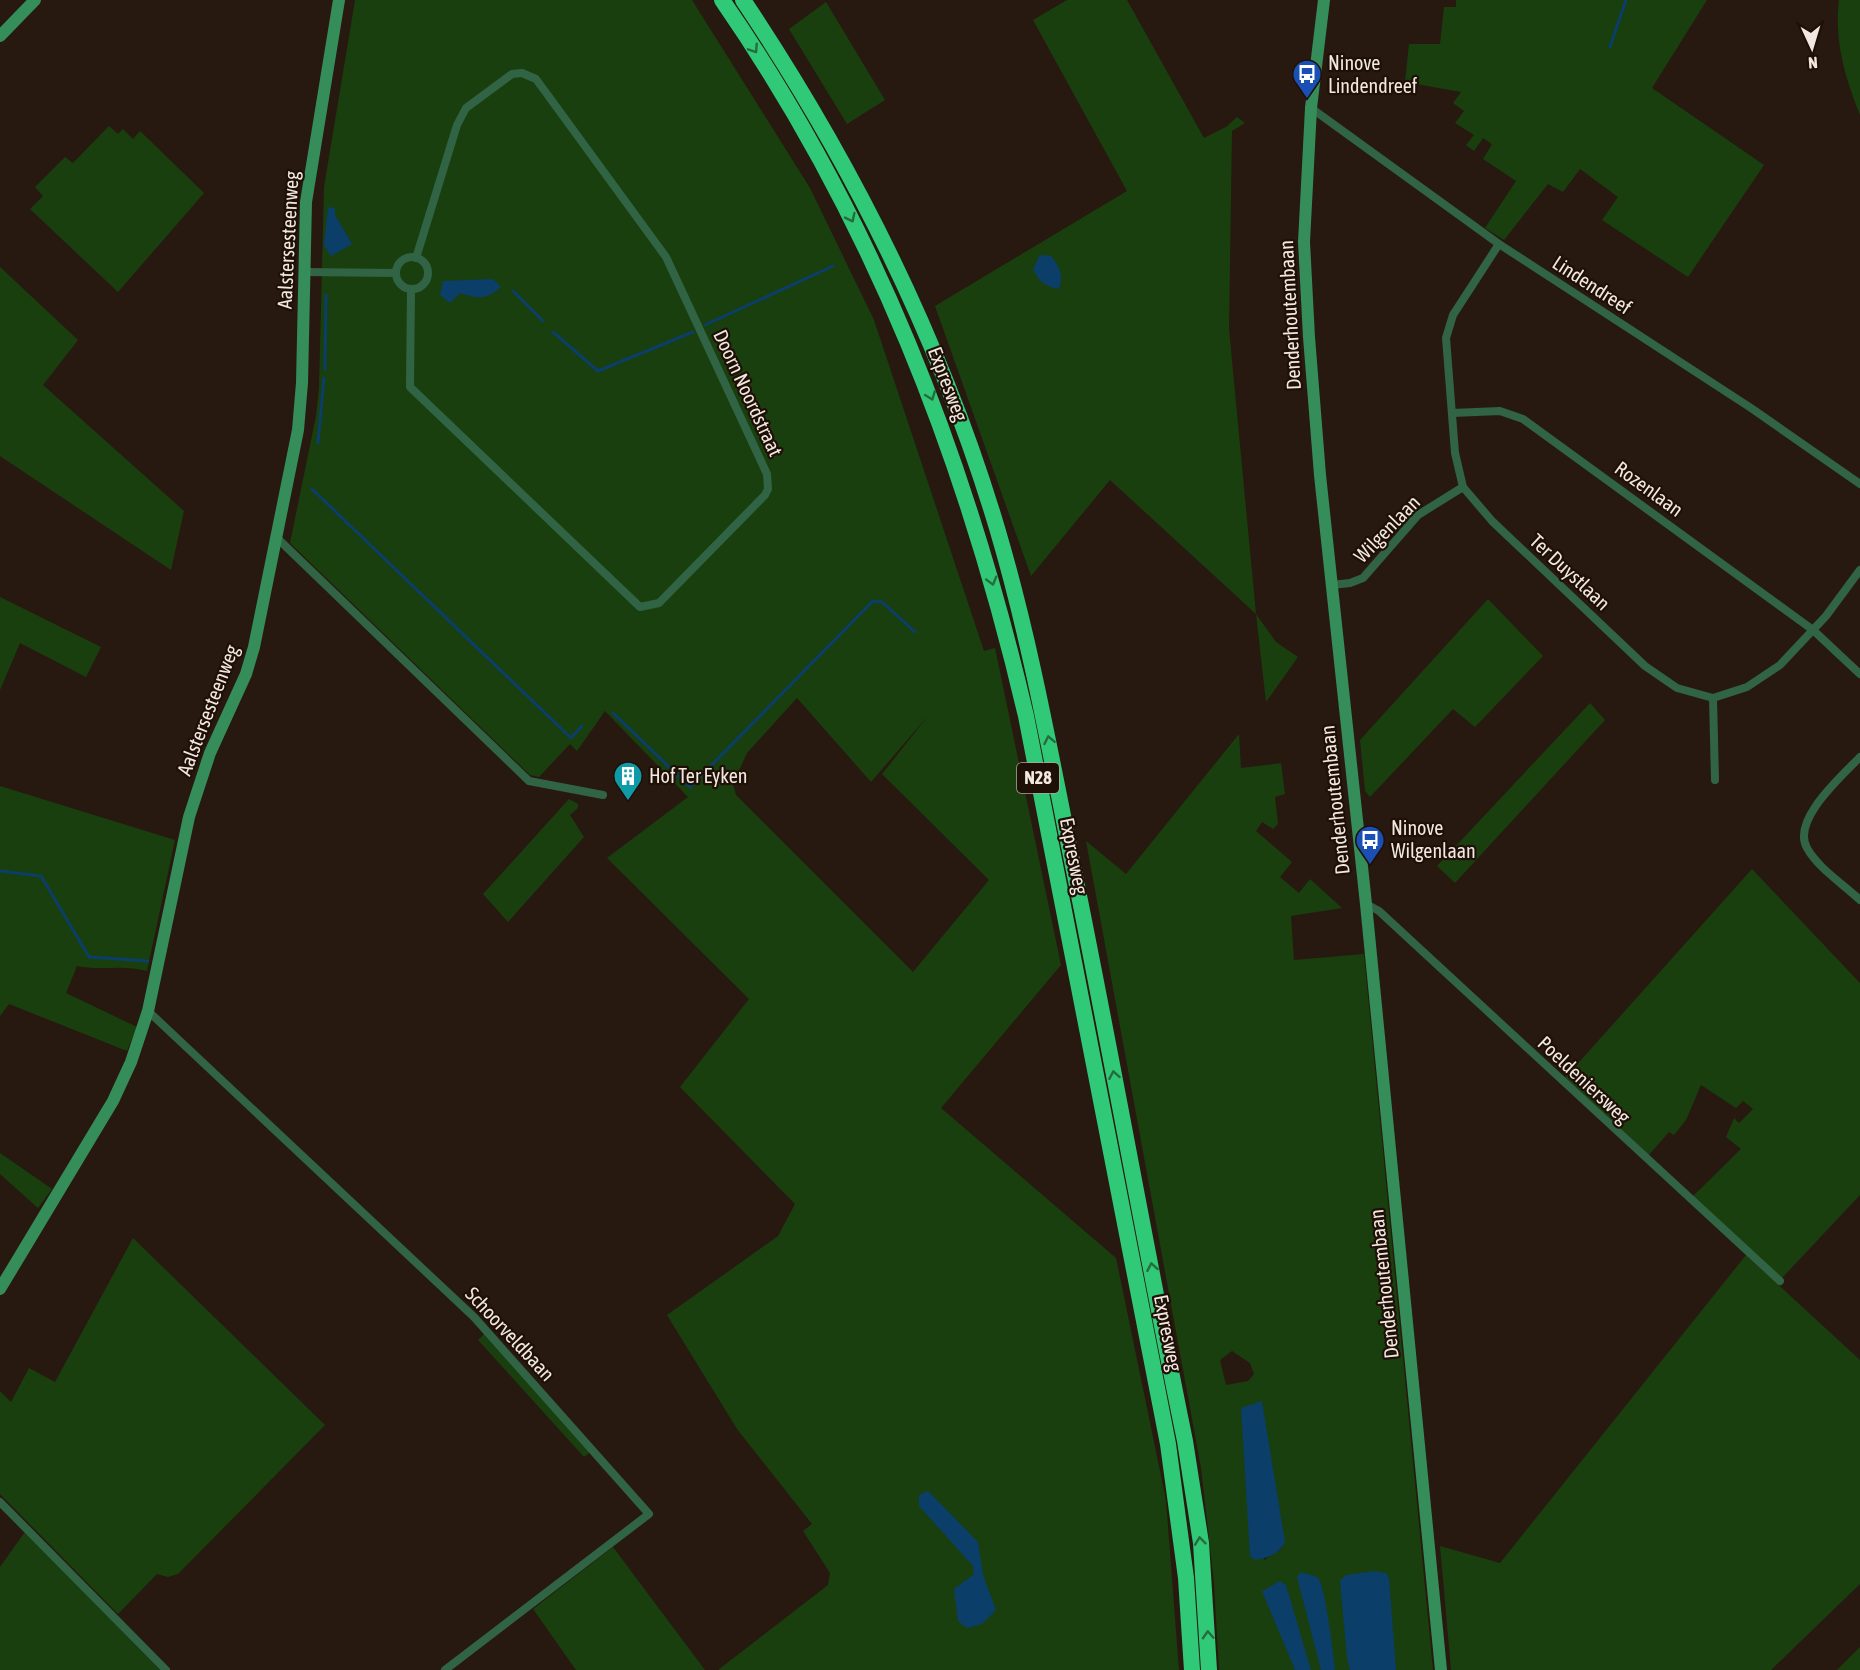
<svg xmlns="http://www.w3.org/2000/svg" width="1860" height="1670" font-family="'Asap Condensed',sans-serif">
	<rect width="100%" height="100%" fill="#27190f"/>
	<g fill="#193f0f" fill-rule="evenodd">
		<path d="M355 0H692L810 188 874 320 984 651 995 648 1061 965 941 1108 1116 1258 1166 1500 1179 1670H718L828 1585 830 1573 803 1531 812 1524 737 1429 667 1315 778 1236 795 1204 680 1087 749 999 607 858 688 797 605 711 577 751 570 744 539 777 530 775 290 543 316 416 319 388 324 187ZM797 698 871 782 928 716 882 774 989 880 913 972 736 795 733 784 747 753Z"/>
		<polygon points="1067,0 1127,0 1204,138 1226,127 1237,117 1245,123 1232,131 1229,329 1256,614 1276,642 1298,657 1266,702 1256,614 1110,480 1031,576 935,306 1127,191 1033,20"/>
		<polygon points="1456,0 1707,0 1652,88 1764,165 1688,277 1602,220 1618,197 1580,169 1563,192 1548,184 1504,240 1485,228 1516,181 1483,159 1492,144 1483,138 1474,151 1466,145 1474,135 1455,123 1464,111 1453,103 1461,92 1405,82 1409,44 1440,44 1444,7 1456,7"/>
		<path d="M1839 0H1860V115C1845 78 1834 40 1839 0Z"/>
		<polygon points="826,2 885,100 847,124 789,29"/>
		<polygon points="109,126 118,134 123,129 133,139 140,131 204,193 118,292 30,209 43,196 35,187 65,157 73,163"/>
		<polygon points="0,267 78,340 43,385 184,511 171,570 0,456"/>
		<polygon points="0,597 101,647 86,677 20,643 0,690"/>
		<polygon points="1488,599 1543,656 1475,727 1453,709 1370,797 1365,791 1360,740"/>
		<polygon points="1590,703 1605,720 1455,883 1437,866"/>
		<path d="M1239 734 1241 768 1281 763 1285 794 1275 797 1278 824 1273 829 1262 822 1256 831 1292 862 1280 877 1299 893 1310 879 1342 908 1291 916 1294 960 1364 954 1433 1670H1219L1214 1583 1201 1468 1086 841 1126 874ZM1232 1351 1250 1363 1254 1374 1248 1381 1226 1385 1220 1360ZM1241 1408 1282 1548 1264 1560Z"/>
		<path d="M0 786 175 840 147 971C124 964 101 971 77 966L66 993 137 1027 127 1051 9 1004 0 1016Z"/>
		<polygon points="569,799 578,804 578,808 570,815 584,837 508,922 483,894"/>
		<polygon points="1752,869 1860,983 1860,1195 1782,1278 1692,1197 1741,1149 1726,1137 1734,1118 1739,1123 1753,1109 1743,1101 1736,1108 1701,1085 1686,1120 1674,1135 1669,1132 1648,1156 1564,1079"/>
		<polygon points="0,1153 52,1189 38,1208 0,1174"/>
		<polygon points="133,1238 325,1425 178,1574 168,1577 157,1574 118,1614 0,1494 0,1391 11,1402 29,1368 55,1382"/>
		<polygon points="1746,1255 1860,1360 1860,1584 1771,1670 1451,1670 1440,1546 1500,1563"/>
		<polygon points="485,1333 592,1451 584,1457 478,1340"/>
		<polygon points="25,1532 160,1670 0,1670 0,1567"/>
		<polygon points="613,1547 705,1670 576,1670 533,1609"/>
		<polygon points="1860,1647 1860,1670 1837,1670"/>
	</g>
	<g fill="#0b3e68">
		<polygon points="328,207 335,208 335,215 352,244 331,256 324,245"/>
		<path d="M1040 255 1051 256C1059 266 1065 277 1058 289 1045 286 1038 281 1033 269Z"/>
		<path d="M493 279 501 287C486 300 478 299 460 293L450 303 440 295 443 281Z"/>
		<path d="M1262 1401 1285 1542C1280 1553 1267 1559 1255 1560L1250 1556 1241 1408Z"/>
		<polygon points="928,1491 978,1542 983,1575 996,1610 982,1624 967,1628 958,1621 954,1589 974,1574 973,1566 919,1506 919,1495"/>
		<polygon points="1374,1571 1386,1573 1389,1578 1396,1670 1350,1670 1347,1658 1340,1581 1346,1575"/>
		<path d="M1301 1572C1306 1574 1315 1575 1318 1578 1325 1585 1334 1657 1335 1670H1321L1297 1577Z"/>
		<polygon points="1280,1581 1286,1585 1311,1670 1295,1670 1262,1591"/>
	</g>
	<g fill="none" stroke-linecap="round" stroke-linejoin="round">
		<g stroke="#0b3e68" stroke-width="3">
			<polyline points="1610,47 1626,0"/>
			<polyline points="513,291 543,321"/>
			<polyline points="705,325 833,266"/>
			<polyline points="553,332 598,371 693,332"/>
			<polyline points="325,369 326,295"/>
			<polyline points="318,443 324,378"/>
			<polyline points="312,489 571,738 582,726"/>
			<polyline points="613,713 690,787 873,601 882,602 915,632"/>
			<polyline points="0,871 41,876 89,957 148,961"/>
		</g>
		<g stroke="#316444" stroke-width="8">
			<polyline points="1311,108 1499,244 1751,408 1860,484"/>
			<polyline points="1499,244 1453,315 1446,338 1455,453 1463,487 1492,521 1645,666 1677,688 1713,698 1747,687 1780,665 1826,616 1860,570"/>
			<circle cx="412" cy="273" r="16"/>
			<polyline points="304,272 396,273"/>
			<polyline points="411,290 410,387 640,607 659,603 765,495 768,489 767,474 666,257 536,79 522,73 512,74 466,108 457,125 416,258"/>
			<polyline points="1452,413 1500,411 1523,419 1813,630 1860,674"/>
			<polyline points="275,536 529,781 603,795"/>
			<polyline points="1332,585 1350,583 1363,578 1418,515 1463,487"/>
			<polyline points="1713,698 1715,780"/>
			<path d="M1860 757C1842 776 1791 820 1807 848 1818 868 1843 884 1860 900"/>
			<polyline points="1366,904 1379,911 1419,948 1780,1281"/>
			<polyline points="148,1011 474,1317 649,1514 445,1670"/>
			<polyline points="0,1502 166,1670"/>
		</g>
		<g stroke="#358d59" stroke-width="12">
			<polyline points="1324,0 1311,108 1304,242 1309,337 1320,475 1366,904 1441,1670"/>
			<polyline points="0,36 35,0"/>
			<polyline points="0,1289 113,1101 131,1062 148,1011 189,817 210,753 246,674 254,647 298,430 302,383 306,202 339,0"/>
		</g>
		<g stroke="#2fc977" stroke-width="16">
			<path d="M722 0C873 218 966 459 1026 716L1168 1444 1186 1578 1192 1670"/>
			<path d="M743 0C852 163 941 341 997 528 1029 636 1049 746 1071 856 1111 1051 1145 1246 1185 1441L1201 1543 1209 1670"/>
		</g>
	</g>
	<defs><path id="oneway-chevron" d="M-2-3.5L2.5 0L-2 3.5" fill="none" stroke-width="1.6" stroke-linecap="round" stroke-linejoin="round" transform="scale(1.5)"/></defs>
	<g stroke="#266c3e">
		<use href="#oneway-chevron" transform="translate(754 49) rotate(57)"/>
		<use href="#oneway-chevron" transform="translate(851 218) rotate(64)"/>
		<use href="#oneway-chevron" transform="translate(931 396) rotate(69)"/>
		<use href="#oneway-chevron" transform="translate(992 581) rotate(74)"/>
		<use href="#oneway-chevron" transform="translate(1049 740) rotate(-101)"/>
		<use href="#oneway-chevron" transform="translate(1114 1075) rotate(-100)"/>
		<use href="#oneway-chevron" transform="translate(1152 1267) rotate(-100)"/>
		<use href="#oneway-chevron" transform="translate(1200 1541) rotate(-97)"/>
		<use href="#oneway-chevron" transform="translate(1208 1635) rotate(-93)"/>
	</g>
	<defs>
		<g id="bus-pin" transform="scale(1.5)"><path d="M0 17L-7.5 6A9.5 9.5 0 1 1 7.5 6Z" fill="#1a4fb4" stroke="#1e1006"/><path d="M-5-6H5V4H4V6H2V4H-2V6H-4V4H-5ZM-3.5-4V0h7V-4ZM-3.5 1.2v1.5H-2V1.2ZM2 1.2v1.5H3.5V1.2Z" fill="#fff"/></g>
		<g id="building-pin" transform="scale(1.5)"><path d="M0 17L-7.5 6A9.5 9.5 0 1 1 7.5 6Z" fill="#0f9aa8" stroke="#1e1006"/><path d="M-4-6H4V6H1V3H-1V6H-4ZM-2.5-4.3h1.7v1.8h-1.7ZM.8-4.3h1.7v1.8H.8ZM-2.5-1h1.7V.8h-1.7ZM.8-1h1.7V.8H.8Z" fill="#fff"/></g>
	</defs>
	<g fill-rule="evenodd">
		<use href="#bus-pin" x="1307" y="74"/>
		<use href="#building-pin" x="628" y="776"/>
		<use href="#bus-pin" x="1370" y="840"/>
	</g>
	<g text-anchor="middle" stroke-width="4.5" stroke-linejoin="round" paint-order="stroke">
		<rect fill="#1e1006" stroke="#b2a79f" stroke-width="1.5" x="1017" y="763" width="42" height="30" rx="4.5"/>
		<g font-size="18" font-weight="bold" fill="#f2e8e1">
			<text x="1038" y="784">N28</text>
		</g>
		<g font-size="20" fill="#f2e8e1" stroke="#1e1006" text-anchor="start">
			<text x="1328" y="70">Ninove<tspan x="1328" dy="23">Lindendreef</tspan></text>
			<text x="649" y="783">Hof Ter Eyken</text>
			<text x="1391" y="835">Ninove<tspan x="1391" dy="23">Wilgenlaan</tspan></text>
		</g>
		<g font-size="20" fill="#f2e8e1" stroke="#1e1006">
			<text transform="translate(288 240) rotate(-87)" y="7">Aalstersesteenweg</text>
			<text transform="translate(1592 285) rotate(33)" y="7">Lindendreef</text>
			<text transform="translate(1290 315) rotate(-93)" y="7">Denderhoutembaan</text>
			<text transform="translate(948 384) rotate(69)" y="7">Expresweg</text>
			<text transform="translate(748 393) rotate(65)" y="7">Doorn Noordstraat</text>
			<text transform="translate(1649 489) rotate(36)" y="7">Rozenlaan</text>
			<text transform="translate(1387 529) rotate(-46)" y="7">Wilgenlaan</text>
			<text transform="translate(1570 572) rotate(43)" y="7">Ter Duystlaan</text>
			<text transform="translate(208 710) rotate(-69)" y="7">Aalstersesteenweg</text>
			<text transform="translate(1335 800) rotate(-96)" y="7">Denderhoutembaan</text>
			<text transform="translate(1074 856) rotate(79)" y="7">Expresweg</text>
			<text transform="translate(1584 1080) rotate(43)" y="7">Poeldeniersweg</text>
			<text transform="translate(1384 1284) rotate(-96)" y="7">Denderhoutembaan</text>
			<text transform="translate(1168 1333) rotate(79)" y="7">Expresweg</text>
			<text transform="translate(510 1334) rotate(47)" y="7">Schoorveldbaan</text>
		</g>
	</g>
	<g transform="translate(1812 48) rotate(176)" stroke="#1e1006" stroke-width="4.5" paint-order="stroke">
	<path d="M0-4.5L10 22L0 15L-10 22Z" fill="#f2e8e1"/>
	<text y="-9" font-size="16" font-weight="bold" text-anchor="middle" fill="#f2e8e1">N</text>
	</g>
</svg>
